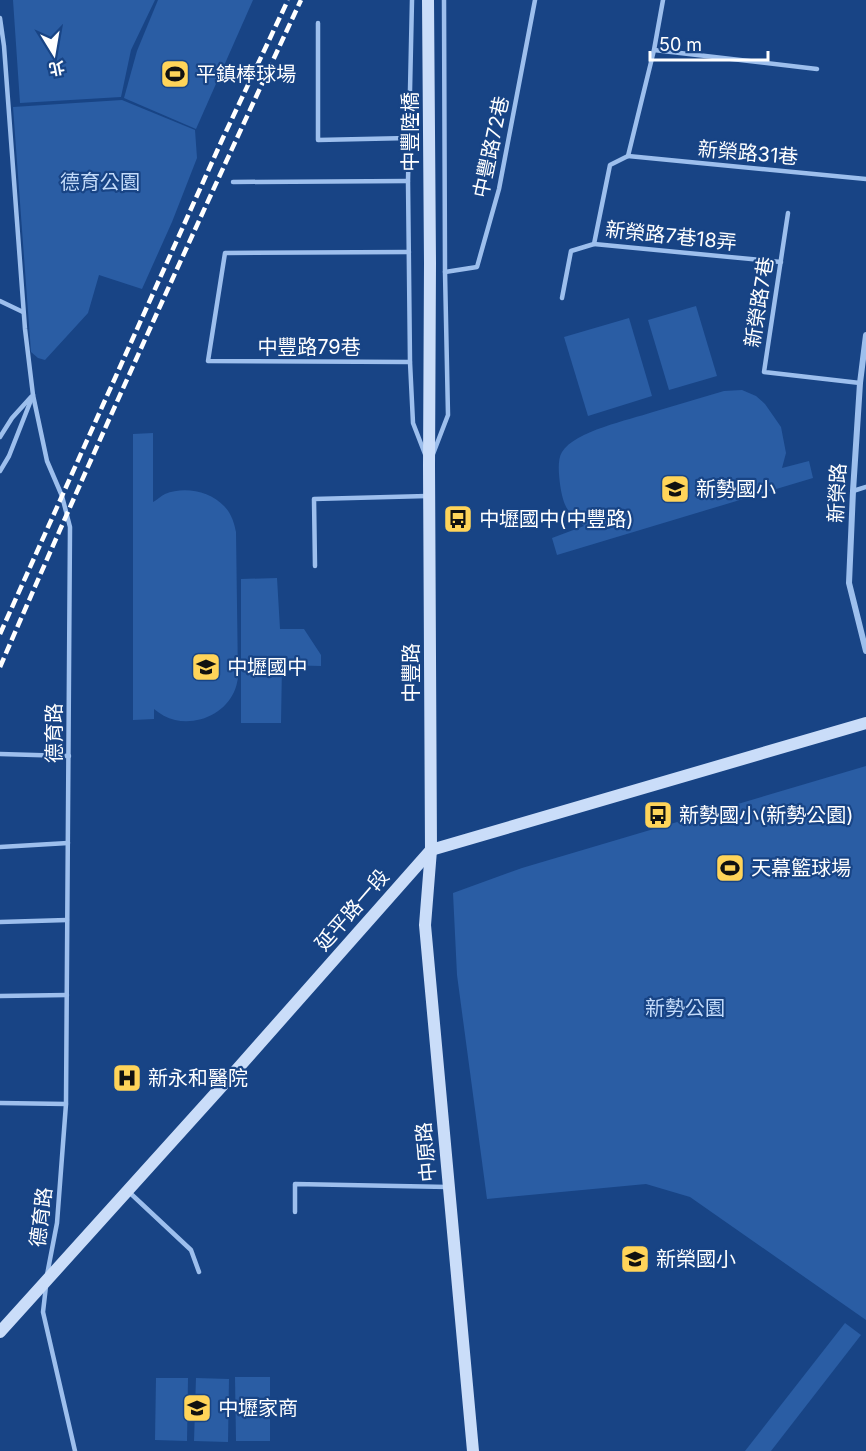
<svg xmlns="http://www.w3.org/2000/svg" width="866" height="1451" font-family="Inter,'Noto Sans TC',sans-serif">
	<rect width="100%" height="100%" fill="#184485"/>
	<g fill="#2a5da4">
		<polygon points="13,0 155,0 131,50 121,97 20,103"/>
		<polygon points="158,0 253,0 196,129 124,98 137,51"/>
		<polygon points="122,100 195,130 197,158 172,222 142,289 99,275 88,313 45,360 38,358 31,352 13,107"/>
		<polygon points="696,306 717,376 669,390 648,320"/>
		<polygon points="629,318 652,396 588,416 564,337"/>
		<path d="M742 390 756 396 765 404 781 427 786 453 782 468 809 461 813 478 557 555 552 538 584 526C567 513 563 505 560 484 559 475 557 460 562 452 575 431 629 420 653 412 677 405 700 398 724 391Z"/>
		<path d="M153 433V502C157 500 161 496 165 494 184 486 210 491 224 506 231 513 234 522 236 532L238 678C237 683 236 688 234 692 224 714 198 725 175 720 167 718 160 714 154 709V719L133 720V434Z"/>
		<polygon points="277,578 280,629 304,629 321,655 321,666 282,665 281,723 241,723 241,579"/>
		<polygon points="866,766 866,1320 690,1197 646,1184 487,1199 457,975 453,893 522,868"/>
		<polygon points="845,1323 861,1335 771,1451 745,1451"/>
		<polygon points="235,1377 270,1377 270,1441 236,1441"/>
		<polygon points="156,1378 188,1378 187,1441 155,1440"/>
		<polygon points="196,1378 229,1379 228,1442 194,1441"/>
	</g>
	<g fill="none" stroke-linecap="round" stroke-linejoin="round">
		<g stroke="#9dbfed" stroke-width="4.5">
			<polyline points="412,0 408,181 410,362 413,423 425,454"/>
			<polyline points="0,18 4,46 25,329 33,395 47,461 62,496 70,527 66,1104 57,1223 47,1275"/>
			<polyline points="318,23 318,140 409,138"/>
			<polyline points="654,50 817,69"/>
			<polyline points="628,156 866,179"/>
			<polyline points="628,156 654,50 663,0"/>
			<polyline points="233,182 408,181"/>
			<polyline points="788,213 764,372 860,383"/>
			<polyline points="594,244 781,262"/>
			<polyline points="409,252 225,253 208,361 410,362"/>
			<polyline points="445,272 477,267 499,189 535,0"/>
			<polyline points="562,298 571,251 594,244 610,165 628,156"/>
			<polyline points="0,301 23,312"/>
			<polyline points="0,437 12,418 31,397"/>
			<polyline points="433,454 448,415 445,272 444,0"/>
			<polyline points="0,471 9,456 33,395"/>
			<polyline points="853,491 866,487"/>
			<polyline points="315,566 314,499 427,496"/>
			<polyline points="0,754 69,756"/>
			<polyline points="0,847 68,843"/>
			<polyline points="0,922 67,920"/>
			<polyline points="0,996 67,995"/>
			<polyline points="0,1103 66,1104"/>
			<polyline points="129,1192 191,1250 199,1272"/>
			<polyline points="295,1212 295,1184 448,1187"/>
			<polyline points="46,1286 43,1312 75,1451"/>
		</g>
		<polyline stroke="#9dbfed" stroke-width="6" points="866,335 860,383 853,491 849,583 866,651"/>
		<g stroke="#caddf9" stroke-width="12">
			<polyline points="428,0 430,263 429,465 431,850 425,925 473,1451"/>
			<polyline points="0,1332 232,1075 431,850 866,723"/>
		</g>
		<g stroke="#fff" stroke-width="4.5" stroke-dasharray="10 4.5" stroke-linecap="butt">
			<polyline points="0,634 222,140 288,0"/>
			<path d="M0 667C97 443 198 221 301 0"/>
		</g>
	</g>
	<defs>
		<g id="stadium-square" transform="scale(1.5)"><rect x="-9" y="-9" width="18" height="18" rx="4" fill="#ffd459" stroke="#184485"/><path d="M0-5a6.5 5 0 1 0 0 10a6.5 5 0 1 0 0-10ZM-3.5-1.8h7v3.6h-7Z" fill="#111"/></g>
		<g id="school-square" transform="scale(1.5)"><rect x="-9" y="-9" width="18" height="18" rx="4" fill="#ffd459" stroke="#184485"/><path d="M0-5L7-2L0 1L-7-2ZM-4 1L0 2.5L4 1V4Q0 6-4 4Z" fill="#111"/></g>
		<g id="bus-square" transform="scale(1.5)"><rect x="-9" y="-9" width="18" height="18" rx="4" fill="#ffd459" stroke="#184485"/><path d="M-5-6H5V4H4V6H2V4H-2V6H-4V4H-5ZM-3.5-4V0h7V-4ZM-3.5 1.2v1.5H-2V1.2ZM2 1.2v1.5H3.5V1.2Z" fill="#111"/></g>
		<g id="hospital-square" transform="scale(1.5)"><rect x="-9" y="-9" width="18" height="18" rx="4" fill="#ffd459" stroke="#184485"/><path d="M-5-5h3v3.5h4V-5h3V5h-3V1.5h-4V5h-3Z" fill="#111"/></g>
	</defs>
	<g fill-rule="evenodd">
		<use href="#stadium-square" x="175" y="74"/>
		<use href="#school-square" x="675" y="489"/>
		<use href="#bus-square" x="458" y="519"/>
		<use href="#school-square" x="206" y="667"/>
		<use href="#bus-square" x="658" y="815"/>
		<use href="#stadium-square" x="730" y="868"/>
		<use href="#hospital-square" x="127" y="1078"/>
		<use href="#school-square" x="635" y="1259"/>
		<use href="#school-square" x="197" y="1408"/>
	</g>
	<g text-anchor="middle" stroke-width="4.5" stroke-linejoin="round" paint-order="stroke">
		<g font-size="20" fill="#fff" stroke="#184485" text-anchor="start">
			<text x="196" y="81">平鎮棒球場</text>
			<text x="696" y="496">新勢國小</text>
			<text x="479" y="526">中壢國中(中豐路)</text>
			<text x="227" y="674">中壢國中</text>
			<text x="679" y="822">新勢國小(新勢公園)</text>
			<text x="751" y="875">天幕籃球場</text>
			<text x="148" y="1085">新永和醫院</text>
			<text x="656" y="1266">新榮國小</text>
			<text x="218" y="1415">中壢家商</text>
		</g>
		<g font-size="20" fill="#fff" stroke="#184485">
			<text transform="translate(410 132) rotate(-90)" y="7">中豐陸橋</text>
			<text transform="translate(491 147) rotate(-78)" y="7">中豐路72巷</text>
			<text transform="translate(748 153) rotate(5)" y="7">新榮路31巷</text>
			<text transform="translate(671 236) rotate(6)" y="7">新榮路7巷18弄</text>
			<text transform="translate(759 302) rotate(-81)" y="7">新榮路7巷</text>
			<text x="309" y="354">中豐路79巷</text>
			<text transform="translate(837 493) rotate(-87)" y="7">新榮路</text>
			<text transform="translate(411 673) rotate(-90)" y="7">中豐路</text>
			<text transform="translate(54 733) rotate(-90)" y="7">德育路</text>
			<text transform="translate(352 910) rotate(-49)" y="7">延平路一段</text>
			<text transform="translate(426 1152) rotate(-95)" y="7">中原路</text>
			<text transform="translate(41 1217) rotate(-83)" y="7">德育路</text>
		</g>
		<g font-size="20" fill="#c2daf9" stroke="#184485">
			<text x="100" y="189">德育公園</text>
			<text x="685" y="1015">新勢公園</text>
		</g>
	</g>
	<g transform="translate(54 54) rotate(169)" stroke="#184485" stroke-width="4.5" paint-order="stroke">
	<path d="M0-4.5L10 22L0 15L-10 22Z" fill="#ffffff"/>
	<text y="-9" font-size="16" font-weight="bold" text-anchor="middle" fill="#ffffff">北</text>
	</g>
	<path d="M650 51v9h118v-9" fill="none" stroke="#ffffff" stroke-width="3"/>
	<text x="659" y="51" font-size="18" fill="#ffffff" stroke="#184485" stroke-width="4.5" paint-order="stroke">50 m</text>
</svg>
